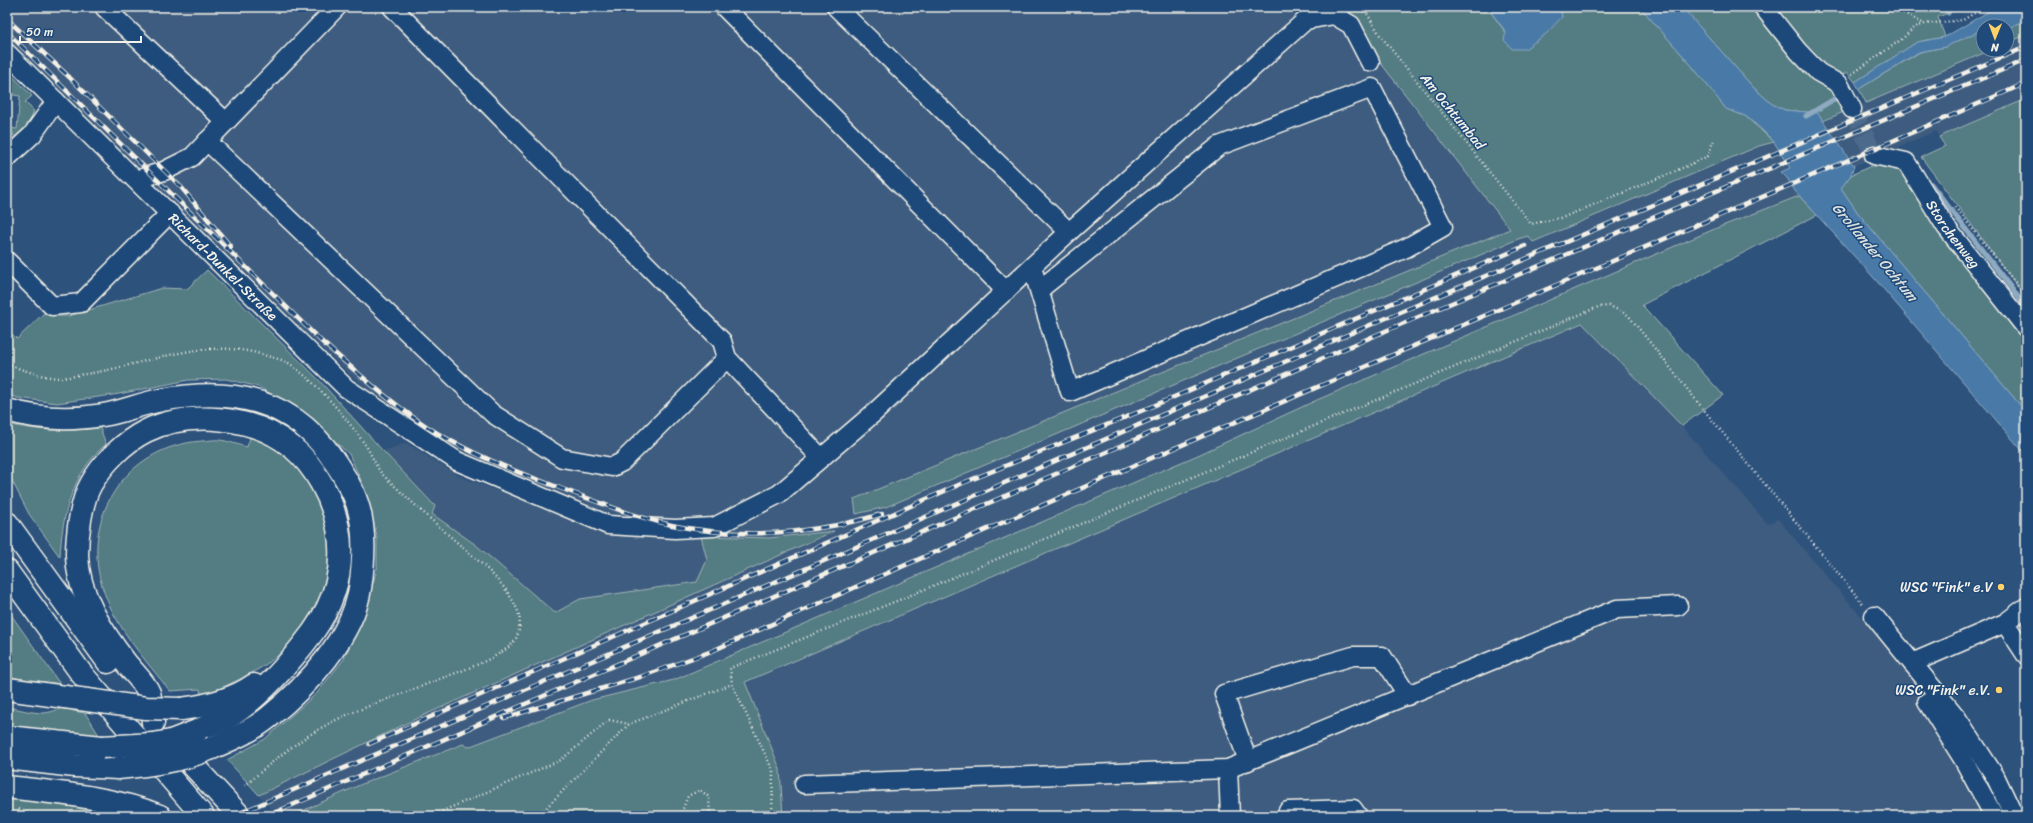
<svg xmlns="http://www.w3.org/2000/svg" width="2033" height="823" font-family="Sriracha,sans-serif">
	<rect width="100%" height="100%" fill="#2d527c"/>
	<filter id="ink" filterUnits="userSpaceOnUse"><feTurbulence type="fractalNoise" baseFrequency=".025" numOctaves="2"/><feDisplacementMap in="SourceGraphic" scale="8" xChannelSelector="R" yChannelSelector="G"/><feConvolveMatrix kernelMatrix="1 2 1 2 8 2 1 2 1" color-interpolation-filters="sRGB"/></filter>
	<g filter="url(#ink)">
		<g fill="#3e5c7f">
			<polygon points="7,7 1337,7 1510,229 854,499 857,514 886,507 1518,239 1528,235 1533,242 1759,146 1774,142 1790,168 1781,173 1787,178 1799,196 1717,228 1317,400 1198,455 674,680 592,700 468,747 463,744 362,784 291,816 278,816 259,795 409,722 832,531 769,538 701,536 707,560 697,582 580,599 555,613 476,545 432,514 435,506 383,451 406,443 461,477 613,534 641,538 699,536 614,515 478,463 430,437 386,405 351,375 241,272 7,40"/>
			<polygon points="2026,35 2026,99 1939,137 1936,131 1854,166 1823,121 1991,50 2007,50 2007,43"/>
			<polygon points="1583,323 1682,426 1768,524 1778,519 1912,676 1970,756 2001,816 783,816 780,769 745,682"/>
		</g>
		<g fill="#537c83" stroke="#a4b6b6">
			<polygon points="1337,7 1487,7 1506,33 1562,17 1560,7 1640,7 1692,66 1726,109 1745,116 1774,142 1759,146 1533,242 1528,236 1518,239 886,507 856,514 854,499 1510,229"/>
			<polygon points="1682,7 1958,7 1960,8 1938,17 1945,37 1917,42 1855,82 1847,72 1842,75 1829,91 1838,93 1848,110 1823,121 1818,113 1785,110 1772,104 1753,87"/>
			<polygon points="2026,19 2026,35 2007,43 2007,29"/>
			<polygon points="1979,31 1983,36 1983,50 1991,50 1866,103 1859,89 1920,52 1945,47"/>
			<polygon points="7,70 32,96 25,102 34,111 26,133 17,142 10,128 17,129 20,96 7,94"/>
			<polygon points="2026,99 2026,298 1921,157 1945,146 1939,137"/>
			<polygon points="1871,166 1897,167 1939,230 2026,341 2026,412 1858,213 1841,188 1851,175"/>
			<polygon points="1799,196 1817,215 1642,305 1723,395 1682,426 1582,323 745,682 780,769 783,816 291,816 362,784 463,744 468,747 592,700 674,680 1198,455 1317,400 1717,228"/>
			<polygon points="207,270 317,378 383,451 435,506 432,514 476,545 555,613 580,599 697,582 707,560 701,536 769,538 834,531 409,722 259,795 227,760 265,739 317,693 344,659 366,607 377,569 377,536 365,489 349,454 307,416 259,387 226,379 188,380 119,394 57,403 18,398 7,394 7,329 17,339 46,311 56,316 69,316 162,288 187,289"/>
			<path d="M7 424C38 431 68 432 100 428L106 444C72 473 62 515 60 557L29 514 7 471Z"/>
			<path d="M251 435C266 443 282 451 294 463 309 477 317 494 323 513 338 562 325 604 292 642 268 669 233 683 201 696L200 689 170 691C146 661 117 629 104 592 78 520 125 446 202 441 208 441 214 439 220 440 229 441 238 445 247 447Z"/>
			<polygon points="7,609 60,684 9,677 7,675"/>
			<path d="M7 707C19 709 32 713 44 713 55 712 60 707 71 708L73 711 85 713 99 735 7 726Z"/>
			<polygon points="7,793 140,816 7,816"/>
		</g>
		<g fill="#4a7aa7" stroke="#8eaac1">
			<polygon points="1487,7 1560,7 1562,17 1546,34 1525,49 1512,49 1504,40 1506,32"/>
			<polygon points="1640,7 1682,7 1753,87 1772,104 1785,110 1818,113 1854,166 1851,175 1841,188 1858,213 2026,412 2026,455 1874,278 1795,191 1787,178 1781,172 1790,168 1774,142 1759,127 1745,116 1726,109 1692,66"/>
			<polygon points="1996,7 2026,7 2026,19 2007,29 2007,26 1983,26 1983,36 1979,31 1945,47 1919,52 1859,89 1855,82 1917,42 1945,37"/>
		</g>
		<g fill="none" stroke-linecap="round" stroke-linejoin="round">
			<g stroke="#8eaac1" stroke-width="5">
				<polyline points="1937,7 1946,9 1948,13"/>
				<polyline points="1806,116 1836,98"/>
				<polyline points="1931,184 2026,307"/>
			</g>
			<polyline stroke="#4b6a8c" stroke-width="18" stroke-dasharray="18 9" stroke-linecap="butt" points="1852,109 1874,155"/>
			<g stroke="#f4f1e8" stroke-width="21">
				<g id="minor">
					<polyline points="104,7 226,122"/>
					<polyline points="392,7 722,341 727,358 821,458"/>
					<polyline points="724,7 1006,291"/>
					<polyline points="836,7 1069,232"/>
					<polyline points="1763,7 1798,51 1818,72 1839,84 1852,109"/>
					<path id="s1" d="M7 53 346 388 457 461 608 525 675 529 714 527 779 494 875 412 1069 232 1306 20 1334 15 1351 25 1370 62"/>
					<polyline points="207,141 493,414 562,458 612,467 622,462 727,358"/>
					<path id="s2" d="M1874 155 1906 162 1946 227 2026 328"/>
					<polyline points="7,158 32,135 56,101"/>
					<polyline points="136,180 164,171 192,157 337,7"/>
					<polyline points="7,261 52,306 81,303 170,213"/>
					<polyline points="1032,267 1070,392 1406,248 1443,227 1372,88 1219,146 1039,290"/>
					<polyline points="1874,616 1957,718 1995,776 2014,816"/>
					<polyline points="2005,623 2026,655"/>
					<polyline points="1912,663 2005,623 2026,607"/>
					<polyline points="1927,702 1963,759 1994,816"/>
					<polyline points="1248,761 1224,694 1353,656 1382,656 1408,696"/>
					<polyline points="1228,769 1230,816"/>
					<polyline points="804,784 1228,769 1617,609 1678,606"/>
					<polyline points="1286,816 1288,811 1353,809 1358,816"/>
				</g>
			</g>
			<g stroke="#f4f1e8" stroke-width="25">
				<g id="highway">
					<path d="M7 410C37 419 72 420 103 415 123 412 142 403 162 400 230 387 292 398 333 459 342 472 352 488 357 503 366 529 364 561 360 588 353 637 306 687 269 717 252 731 232 739 212 748"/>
					<polyline points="7,523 108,662"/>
					<polyline points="7,571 81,673 203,816"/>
					<polyline points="7,689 65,697"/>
					<path d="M181 709C206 706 233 700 254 685"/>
					<path d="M153 723C152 714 152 703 149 693 145 683 133 672 126 663 102 632 78 595 77 555 77 535 81 501 91 484 103 463 124 442 146 431 189 410 255 416 292 447 315 466 332 498 338 528 345 567 336 600 313 632 292 660 258 700 228 717 219 722 207 726 197 731"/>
					<polyline points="7,737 102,747"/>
					<polyline points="173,744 240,816"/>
					<polyline points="7,758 75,766 118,768"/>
					<path d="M7 787C58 793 112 797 160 816"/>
				</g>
			</g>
			<g stroke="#f4f1e8" stroke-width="2.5" stroke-dasharray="1 3" stroke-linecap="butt">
				<polyline points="1363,7 1380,35 1531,224 1564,217 1678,170 1708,156 1714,139"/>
				<polyline points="1893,7 1924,24"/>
				<polyline points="1852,74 1902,39 1915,27 1925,24 1963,20 1984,7"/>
				<polyline points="1955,207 2026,296"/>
				<path d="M7 364C23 370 42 377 59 378 68 378 78 375 86 374 147 365 201 336 264 355 272 358 283 359 290 364 318 384 346 417 366 446 372 455 375 465 382 474 405 496 428 517 452 538 475 558 504 580 517 609 522 620 520 637 511 645 495 660 458 672 437 680 408 692 378 702 349 714 311 730 275 758 245 786"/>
				<polyline points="19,809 35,816"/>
				<polyline points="431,816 561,760 609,720 629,724"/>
				<polyline points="538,816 629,724 732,684"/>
				<polyline points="680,816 688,796 700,790 709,797 710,816"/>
				<polyline points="772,816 773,771 732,684 730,668 899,600 1598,307 1610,306 1628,315 1704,410 1864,605"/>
			</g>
			<use href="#minor" stroke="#1f4a7a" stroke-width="18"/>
			<use href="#highway" stroke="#1f4a7a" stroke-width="22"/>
			<g stroke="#f4f1e8" stroke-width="4.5">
				<g id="rail">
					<polyline points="7,19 66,74 181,187 231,247"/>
					<path d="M7 32 321 341C357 372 397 409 437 433 476 456 518 473 560 488 606 505 653 525 702 530 761 538 825 531 882 514"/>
					<path d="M504 718 640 677 712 651C1148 455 1589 274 2026 83"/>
					<polyline points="369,744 963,483 1146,409 1525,246"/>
					<polyline points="233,816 1384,319 2026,47"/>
					<polyline points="267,816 1390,329 2026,60"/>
				</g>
			</g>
			<use href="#rail" stroke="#1f4a7a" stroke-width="3" stroke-dasharray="9" stroke-linecap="butt"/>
			<g stroke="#f4f1e8" stroke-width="25" stroke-linecap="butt">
				<g id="highway-bridge">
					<polyline points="65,697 146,708 181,709"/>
					<polyline points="102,747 153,744 171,741 197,731"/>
					<path d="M118 768C151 765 181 761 212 748"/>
				</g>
			</g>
			<use href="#highway-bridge" stroke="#1f4a7a" stroke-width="22"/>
		</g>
	</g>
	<g fill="#ffd166" stroke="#1f4a7a" stroke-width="1.5">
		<circle cx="2001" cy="587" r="4"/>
		<circle cx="1999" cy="690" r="4"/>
	</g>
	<g text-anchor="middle" stroke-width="3" stroke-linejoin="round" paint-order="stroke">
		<g font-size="14" fill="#f4f1e8" stroke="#1f4a7a">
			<text transform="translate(1453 111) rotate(51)" y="5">Am Ochtumbad</text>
			<text dy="5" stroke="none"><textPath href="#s2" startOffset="119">Storchenweg</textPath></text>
			<text dy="5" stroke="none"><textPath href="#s1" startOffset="304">Richard-Dunkel-Straße</textPath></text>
		</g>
		<g font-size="14" fill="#f4f1e8" stroke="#1f4a7a" text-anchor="end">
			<text x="1993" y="592">WSC "Fink" e.V</text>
			<text x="1991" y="695">WSC "Fink" e.V.</text>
		</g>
		<g font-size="15" font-style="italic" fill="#dadfde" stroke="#1f4a7a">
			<text transform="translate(1875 252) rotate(50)" y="5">Grollander Ochtum</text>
		</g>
	</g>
	<rect width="2033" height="823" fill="none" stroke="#1f4a7a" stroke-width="24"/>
	<rect x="12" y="12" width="2009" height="799" fill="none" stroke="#f4f1e8" stroke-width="1.5" filter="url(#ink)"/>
	<g transform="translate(1995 38) rotate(181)"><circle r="19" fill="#1f4a7a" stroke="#748da6"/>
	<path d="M0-3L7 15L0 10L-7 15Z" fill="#ffd166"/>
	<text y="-6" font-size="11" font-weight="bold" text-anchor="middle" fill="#f4f1e8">N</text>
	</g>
	<path d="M20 36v6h121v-6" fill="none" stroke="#f4f1e8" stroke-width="2"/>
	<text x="26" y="36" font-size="12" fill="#f4f1e8" stroke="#1f4a7a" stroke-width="3" paint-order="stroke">50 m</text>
</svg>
